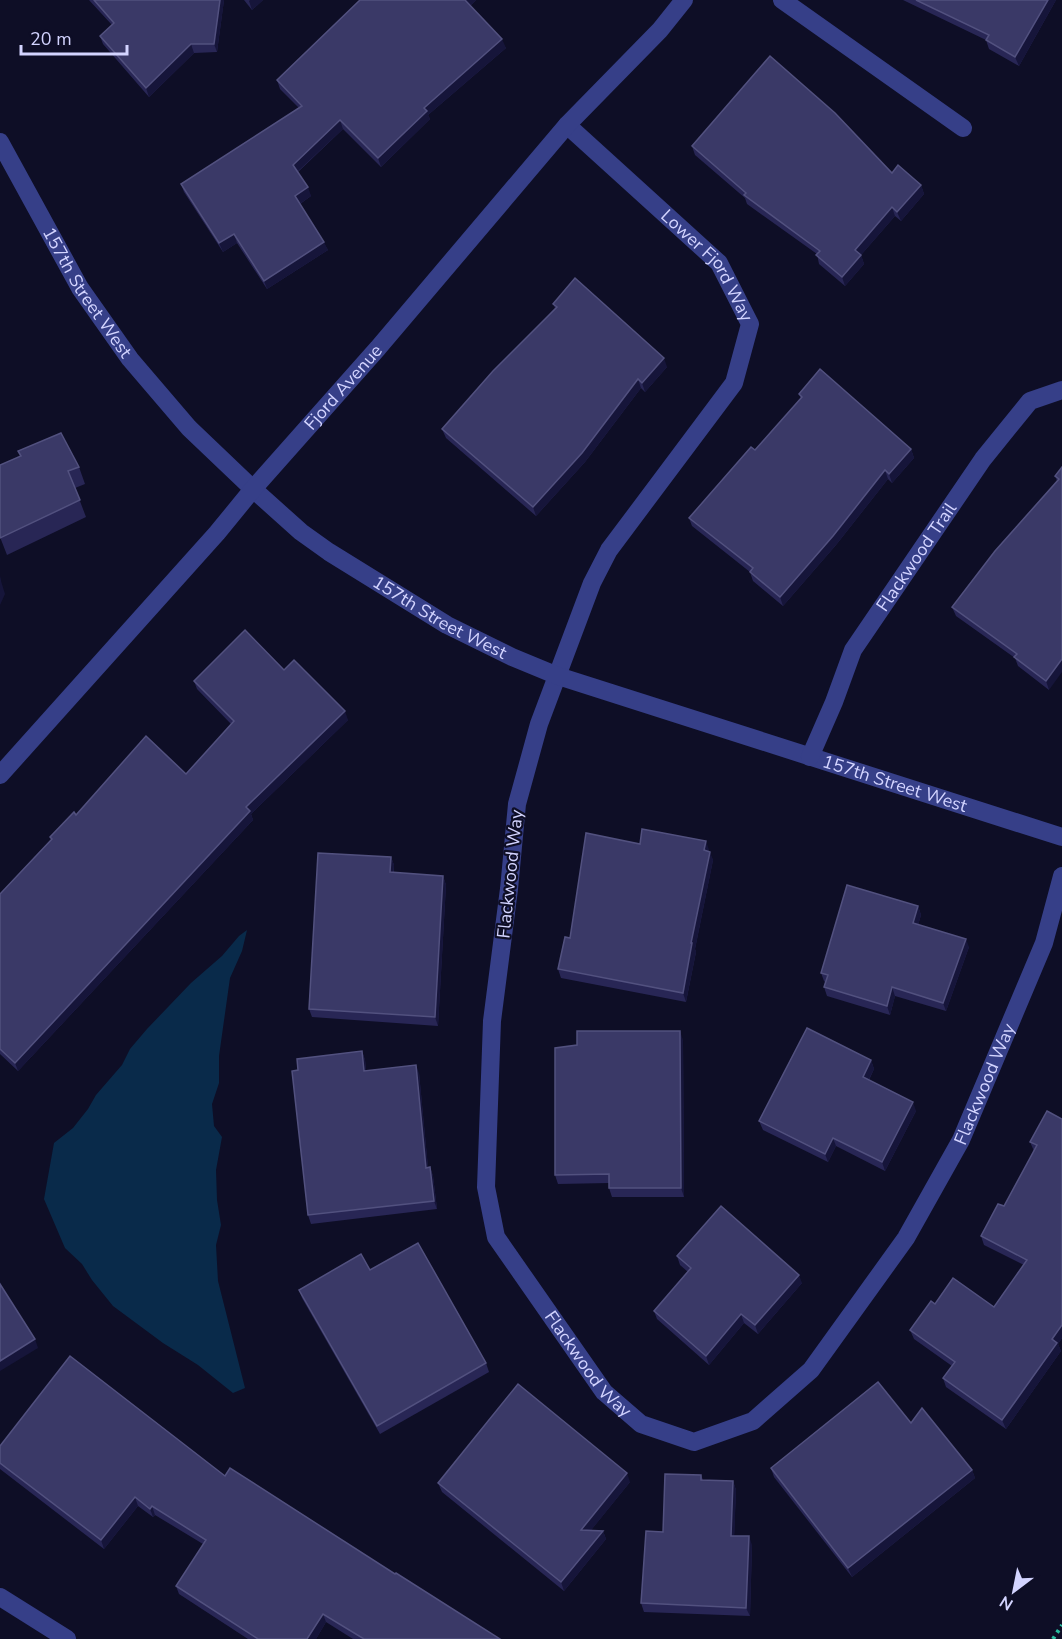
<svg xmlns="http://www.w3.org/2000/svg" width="1062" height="1639" font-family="'Nunito Sans',sans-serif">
	<rect width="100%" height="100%" fill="#0e0e26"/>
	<polygon fill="#092a4a" points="247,930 242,951 230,978 219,1056 219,1083 212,1104 214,1126 222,1137 216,1170 217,1200 221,1225 216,1245 218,1281 245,1388 233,1393 198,1365 163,1343 113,1306 92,1280 82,1264 65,1248 44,1199 54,1143 73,1128 88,1109 96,1095 122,1065 130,1049 147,1029 191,983 222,956 239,936"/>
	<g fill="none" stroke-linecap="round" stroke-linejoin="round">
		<polyline stroke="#28bd9e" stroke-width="4" stroke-dasharray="3 4.5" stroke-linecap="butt" points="1053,1639 1062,1625"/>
		<g stroke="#363f88" stroke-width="18">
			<polyline points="782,0 963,128"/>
			<path id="s1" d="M567 125 719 263 750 324 734 383 609 550 592 583 539 724 517 804 509 889 492 1021 486 1187 496 1237 604 1392 641 1424 694 1442 753 1421 811 1370 906 1238 961 1140 1044 943 1062 876"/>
			<path id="s2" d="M0 142 80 288 130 359 189 428 253 489 301 532 329 552 447 625 512 657 558 676 1062 837"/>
			<path id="s3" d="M810 757 834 702 853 650 983 459 1030 401 1062 390"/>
			<path id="s4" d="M0 775 217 533 253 489 378 348 567 125 660 30 684 0"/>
			<polyline points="0,1597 67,1639"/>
		</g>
	</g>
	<g fill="#282655">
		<polygon points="89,0 224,0 217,52 194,53 149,97 103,44 100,36 112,25"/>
		<polygon points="244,0 263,0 252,10"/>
		<polygon points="360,0 476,0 470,6 506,48 428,115 430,119 381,167 343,129 298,172 311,196 300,204 328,250 267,289 237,243 223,252 184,192 181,184 299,108 280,89 277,80"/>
		<polygon points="903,0 1056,0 1019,66 989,49 986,40"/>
		<polygon points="692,146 892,173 921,185 924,194 901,221 895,216 861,255 864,264 845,286 819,264 817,254 747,204 745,198 695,155"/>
		<polygon points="553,304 667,367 645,392 641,388 585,462 536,516 446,438 442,429 555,308"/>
		<polygon points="799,394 911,449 914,458 892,483 888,479 836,545 783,606 753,581 750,572 692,526 689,518 755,450 801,399"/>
		<polygon points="0,465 79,467 85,484 75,488 86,517 7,555 0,537"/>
		<polygon points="1062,467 1049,690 1018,666 1015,658 956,616 952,607 1057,481 1055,476"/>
		<polygon points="284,670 348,720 251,814 253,820 18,1071 0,1054 0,894 51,840 50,837 76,815 186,774 231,724 197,689 194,681"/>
		<polygon points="640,844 709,850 708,851 713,860 695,949 696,952 686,1002 561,978 558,969"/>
		<polygon points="391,857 394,865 394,873 443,876 446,885 438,1026 312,1017 309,1009"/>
		<polygon points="918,906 921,915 918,925 969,947 946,1011 895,996 890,1015 827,996 824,987 825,982 824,981 821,973"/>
		<polygon points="683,1040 684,1197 612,1197 609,1188 609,1183 558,1184 555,1175"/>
		<polygon points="362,1051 365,1060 366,1070 419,1073 428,1168 430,1167 433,1176 437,1209 311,1224 308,1215 298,1070"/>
		<polygon points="871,1060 874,1069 869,1080 916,1111 885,1171 836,1146 828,1162 763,1130 759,1121"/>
		<polygon points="1062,1119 1062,1338 1058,1344 1061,1351 1006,1429 946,1387 943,1378 952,1366 914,1339 910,1330 935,1304 994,1307 1024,1265 984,1245 981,1236 1004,1206 1034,1151 1030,1142"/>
		<polygon points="677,1256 802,1283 758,1334 744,1323 709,1365 657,1319 654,1311 688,1272 680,1265"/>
		<polygon points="370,1270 486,1363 489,1372 380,1434 302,1298 299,1290"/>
		<polygon points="0,1446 225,1476 395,1574 500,1639 353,1639 326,1622 316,1639 248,1639 179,1594 176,1586 203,1544 155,1515 153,1517 138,1506 104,1549 0,1469"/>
		<polygon points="771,1468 972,1470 975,1478 852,1577 774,1477"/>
		<polygon points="701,1475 703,1480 733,1481 736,1490 734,1536 752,1545 750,1616 644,1612 641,1603 663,1532"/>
		<polygon points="630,1482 591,1530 603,1531 606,1539 564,1591 442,1492 438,1483"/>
	</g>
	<g fill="#16153a">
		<polygon points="220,0 224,0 217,52 214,44"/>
		<polygon points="250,0 263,0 252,10 249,1"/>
		<polygon points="465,0 476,0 468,8"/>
		<polygon points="1048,0 1056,0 1019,66 1015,57"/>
		<polygon points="502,39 506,48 428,115 430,119 381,167 378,158 424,108"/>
		<polygon points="191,44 194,53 149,97 146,88"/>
		<polygon points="340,120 343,129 296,173 293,165"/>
		<polygon points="921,185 924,194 901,221 897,212"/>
		<polygon points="308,187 311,196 298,205 295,196"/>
		<polygon points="892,207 895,216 861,255 864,264 845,286 842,277 855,250"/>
		<polygon points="234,234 237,243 223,252 219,243"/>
		<polygon points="324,242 328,250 267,289 264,281"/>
		<polygon points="664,358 667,367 645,392 642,383"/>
		<polygon points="638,379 641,388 585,462 536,516 533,507"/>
		<polygon points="911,449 914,458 892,483 889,474"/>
		<polygon points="885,470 888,479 836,545 783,606 780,597"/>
		<polygon points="0,576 1,580 1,581 5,594 0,605"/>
		<polygon points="1062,659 1062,672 1049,690 1046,681"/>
		<polygon points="345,711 348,720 251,814 253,820 18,1071 15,1063 246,807"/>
		<polygon points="706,841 709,850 707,859 704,850"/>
		<polygon points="710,852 713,860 695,949 696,952 686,1002 683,993 691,943"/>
		<polygon points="391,857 394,865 393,881 390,872"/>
		<polygon points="443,876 446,885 438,1026 435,1017"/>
		<polygon points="918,906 921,915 916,932 913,923"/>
		<polygon points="966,939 969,947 946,1011 943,1003"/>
		<polygon points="892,987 895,996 890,1015 887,1006"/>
		<polygon points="680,1031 683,1040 684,1197 681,1188"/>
		<polygon points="362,1051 365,1060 367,1079 364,1071"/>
		<polygon points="871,1060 874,1069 866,1085 863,1077"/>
		<polygon points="416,1065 419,1073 429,1177 426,1168"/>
		<polygon points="913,1102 916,1111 885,1171 882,1162"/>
		<polygon points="833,1138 836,1146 828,1162 825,1154"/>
		<polygon points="430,1167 433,1176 437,1209 434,1201"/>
		<polygon points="799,1275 802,1283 758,1334 755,1325"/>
		<polygon points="741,1314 744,1323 709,1365 706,1356"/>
		<polygon points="1062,1325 1062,1338 1058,1344 1061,1351 1006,1429 1002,1420"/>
		<polygon points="35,1339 38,1348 0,1371 0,1361"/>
		<polygon points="972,1470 975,1478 852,1577 848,1568"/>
		<polygon points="627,1473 630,1482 584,1539 581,1530"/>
		<polygon points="733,1481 736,1490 734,1544 731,1536"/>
		<polygon points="135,1497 138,1506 104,1549 101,1540"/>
		<polygon points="152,1506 155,1515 153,1517 150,1509"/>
		<polygon points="603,1531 606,1539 564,1591 561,1582"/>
		<polygon points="749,1536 752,1545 750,1616 746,1608"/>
		<polygon points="323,1614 326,1622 316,1639 307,1639"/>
	</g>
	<g fill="#3a3967" stroke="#52517f" stroke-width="1.5">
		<polygon points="94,0 220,0 214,44 191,44 146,88 100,36 114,23"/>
		<polygon points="360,0 465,0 502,39 424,108 427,111 378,158 340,120 293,165 308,187 295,196 324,242 264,281 234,234 219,243 181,184 302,106 277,80"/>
		<polygon points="916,0 1048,0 1015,57 986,40 989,35"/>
		<polygon points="770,56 835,113 892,173 898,165 921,185 897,212 892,207 855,250 861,255 842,277 816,255 820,251 744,195 746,193 692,146"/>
		<polygon points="575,278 664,358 642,383 638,379 582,453 533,507 442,429 493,371 557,307 553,304"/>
		<polygon points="820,369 911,449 889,474 885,470 833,536 780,597 750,572 753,568 689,518 751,447 755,450 802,397 799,394"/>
		<polygon points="61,433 79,467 68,471 80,500 0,538 0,465 21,456 18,451"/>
		<polygon points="1062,467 1062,659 1046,681 1014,657 1017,654 952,607 995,551 1059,479 1055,476"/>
		<polygon points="245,630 284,670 294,660 345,711 246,807 250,811 15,1063 0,1049 0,894 52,839 50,837 74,812 76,815 146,736 186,774 234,721 194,681"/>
		<polygon points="642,829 706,841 704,850 710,852 691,943 692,943 683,993 558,969 565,937 570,938 586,833 640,844"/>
		<polygon points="318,853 391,857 390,872 443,876 435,1017 309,1009"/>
		<polygon points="847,885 918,906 913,923 966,939 943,1003 892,987 887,1006 824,987 828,975 821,973"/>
		<polygon points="807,1028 871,1060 863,1077 913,1102 882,1162 833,1138 825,1154 759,1121"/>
		<polygon points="577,1031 680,1031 681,1188 609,1188 609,1174 555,1175 555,1048 577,1045"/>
		<polygon points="362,1051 364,1071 416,1065 426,1168 430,1167 434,1201 308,1215 292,1071 298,1070 297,1059"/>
		<polygon points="1047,1111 1062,1119 1062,1325 1052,1339 1057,1343 1002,1420 943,1378 955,1362 910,1330 931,1301 935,1304 953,1278 994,1307 1027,1260 981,1236 998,1204 1004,1206 1037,1145 1030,1142"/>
		<polygon points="721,1206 799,1275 755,1325 741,1314 706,1356 654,1311 691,1268 677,1256"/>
		<polygon points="418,1243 486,1363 377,1426 299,1290 361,1254 370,1270"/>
		<polygon points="0,1284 35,1339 0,1361"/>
		<polygon points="70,1356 225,1476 230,1468 395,1574 396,1573 500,1639 364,1639 323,1614 307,1639 258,1639 176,1586 206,1540 152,1506 150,1509 135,1497 101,1540 0,1463 0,1446"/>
		<polygon points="878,1382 911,1423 922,1408 972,1470 848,1568 771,1468"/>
		<polygon points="518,1384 627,1473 581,1530 603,1531 561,1582 438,1483"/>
		<polygon points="665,1474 701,1475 701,1480 733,1481 731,1536 749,1536 746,1608 641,1603 646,1531 663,1532"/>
	</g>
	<g text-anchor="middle" stroke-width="4.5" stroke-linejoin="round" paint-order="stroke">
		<g font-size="18" fill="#d3d4ff" stroke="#0e0e26">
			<text dy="6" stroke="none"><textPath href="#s1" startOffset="200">Lower Fjord Way</textPath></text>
			<text dy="6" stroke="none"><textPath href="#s2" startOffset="174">157th Street West</textPath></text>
			<text dy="6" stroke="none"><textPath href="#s4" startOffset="518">Fjord Avenue</textPath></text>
			<text dy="6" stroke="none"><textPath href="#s3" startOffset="228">Flackwood Trail</textPath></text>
			<text dy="6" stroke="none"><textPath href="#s2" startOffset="660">157th Street West</textPath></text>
			<text dy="6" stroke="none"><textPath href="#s2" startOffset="1146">157th Street West</textPath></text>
			<text transform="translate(510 874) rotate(-84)" y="6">Flackwood Way</text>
			<text dy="6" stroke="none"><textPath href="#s1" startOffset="2019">Flackwood Way</textPath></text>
			<text dy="6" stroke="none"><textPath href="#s1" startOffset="1407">Flackwood Way</textPath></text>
		</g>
	</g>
	<g transform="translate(1014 1591) rotate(212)" stroke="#0e0e26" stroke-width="4.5" paint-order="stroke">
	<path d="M0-4.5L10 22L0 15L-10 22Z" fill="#d3d4ff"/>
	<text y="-9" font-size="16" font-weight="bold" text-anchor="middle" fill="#d3d4ff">N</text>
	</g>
	<path d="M21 45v9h106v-9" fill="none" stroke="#d3d4ff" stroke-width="3"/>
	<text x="30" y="45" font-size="18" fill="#d3d4ff" stroke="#0e0e26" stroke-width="4.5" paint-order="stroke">20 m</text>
</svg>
